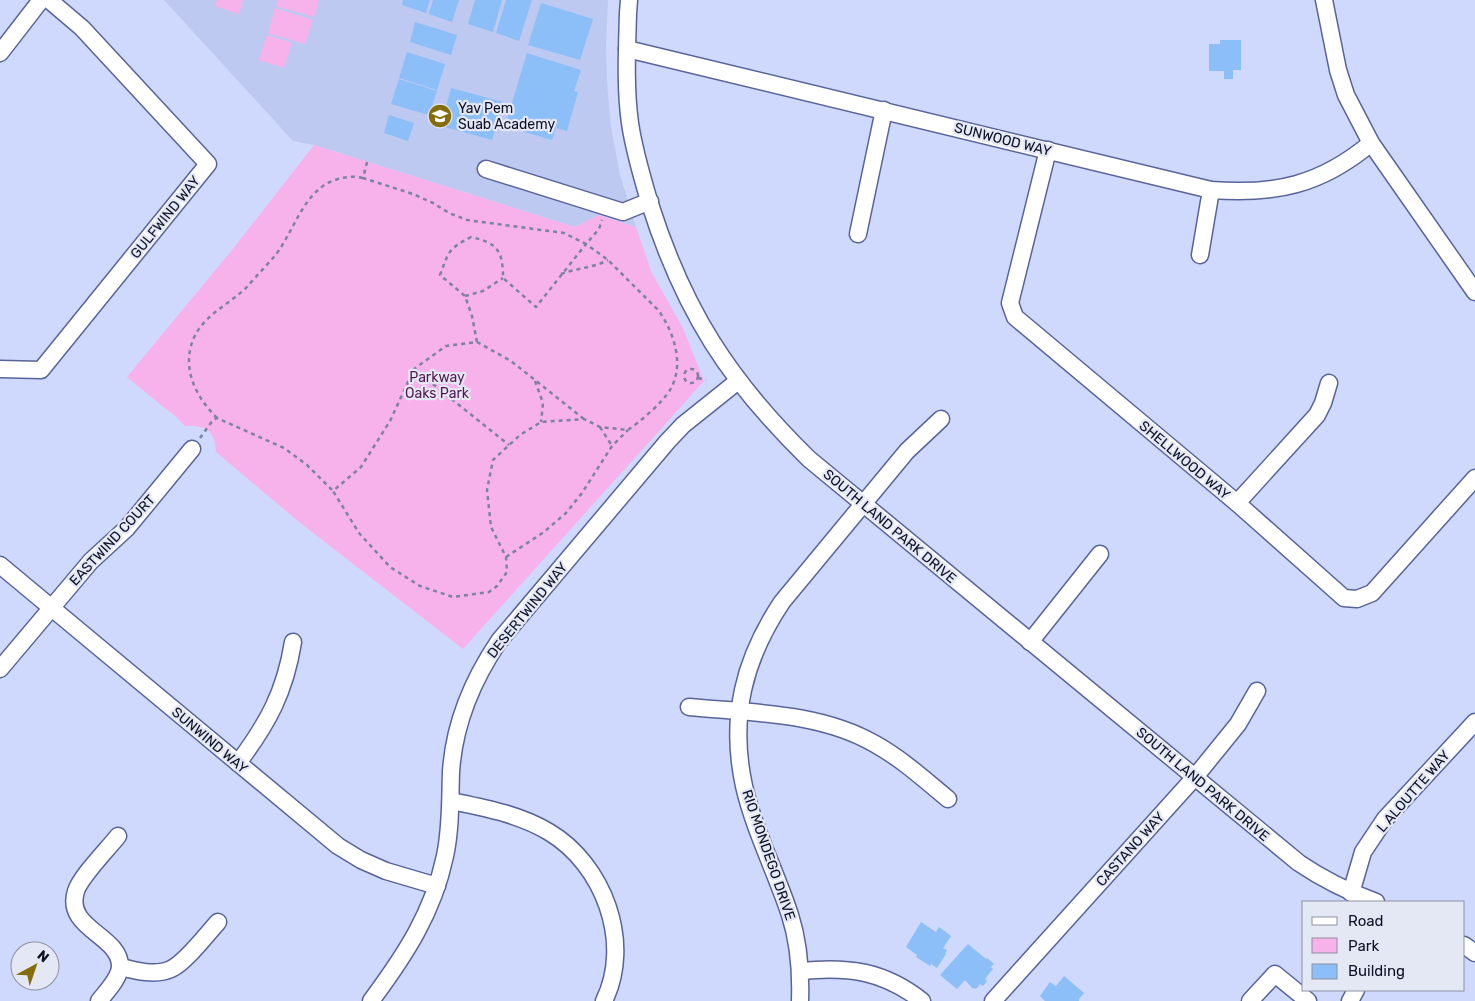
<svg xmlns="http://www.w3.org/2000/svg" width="1475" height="1001" font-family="Rubik,sans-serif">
	<rect width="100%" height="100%" fill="#cfd9fe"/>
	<polygon fill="#bec9f1" points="164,0 608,0 606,46 607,82 611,127 620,175 636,227 599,215 575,227 314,145 293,141"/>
	<g fill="#f8b2eb">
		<polygon points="217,0 243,0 239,14 215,6"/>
		<polygon points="278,0 319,0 314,17 276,6"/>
		<polygon points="275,8 313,20 305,44 268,33"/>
		<polygon points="267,35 292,43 284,68 259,60"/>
		<path d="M314 145 575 227 599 215 636 227 652 273 683 328 704 381 463 649 299 522 216 452C215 430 206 425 185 426L172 413 167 410 127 377 236 245Z"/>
	</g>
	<g fill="#8cbef7">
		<polygon points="403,0 430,0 426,13 402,5"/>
		<polygon points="433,0 459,0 452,22 429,14"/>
		<polygon points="475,0 502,0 493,32 468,24"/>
		<polygon points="506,0 532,0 519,41 496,33"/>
		<polygon points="541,3 593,19 580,60 528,45"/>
		<polygon points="415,22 457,35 451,55 410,42"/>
		<polygon points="1220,40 1241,40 1241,70 1233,70 1233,79 1224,79 1224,71 1209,71 1209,44 1220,44"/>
		<polygon points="407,52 445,64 437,90 399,78"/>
		<polygon points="527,53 581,70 574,91 578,92 567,131 556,128 552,140 505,126"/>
		<polygon points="399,79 437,91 429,115 391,104"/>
		<polygon points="451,88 503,102 492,140 441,126"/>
		<polygon points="389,115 414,123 408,141 384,133"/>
		<polygon points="921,922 936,932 939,927 951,936 943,948 947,950 945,953 946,954 937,968 931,964 930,966 916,957 917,955 906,947"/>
		<polygon points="968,944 986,959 987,958 994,964 991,967 993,969 985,979 987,981 983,986 980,984 976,989 974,988 973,989 965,980 957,989 940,975"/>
		<polygon points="1064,976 1084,993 1079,999 1079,1001 1045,1001 1040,996 1050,982 1056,986"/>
	</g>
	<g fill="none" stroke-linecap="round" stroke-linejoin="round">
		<g stroke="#586499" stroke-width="19">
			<g id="minor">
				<path d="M629 0 628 13C627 50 625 87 630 123 634 151 642 177 650 204 684 311 729 381 809 459L1299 863C1324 880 1349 892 1376 902"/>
				<polyline points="1324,0 1338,70 1346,95 1371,143 1475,292"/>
				<path d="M627 49 1211 190C1275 195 1321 185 1371 143"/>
				<polyline points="0,53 41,0"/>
				<polyline points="1048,150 1010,303 1015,317 1237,503 1344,598 1357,599 1372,593 1475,478"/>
				<polyline points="486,169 623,212 650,201"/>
				<polyline points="858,234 884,110"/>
				<polyline points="1200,255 1211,190"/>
				<polyline points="0,369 41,370 208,164 82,28 49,0"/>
				<polyline points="1237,503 1317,415 1323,403 1329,383"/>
				<polyline points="0,565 338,846 361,860 386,871 437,886"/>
				<polyline points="1030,642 1100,554"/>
				<polyline points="0,669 91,561 127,528 192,449"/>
				<path d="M689 707C751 713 820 712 875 744 902 759 925 780 948 799"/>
				<path d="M238 763C268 723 285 692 293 642"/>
				<path d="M451 801C485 808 519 814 549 832 603 864 633 942 604 1001"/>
				<polyline points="1351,893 1363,852 1385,819 1475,722"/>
				<polyline points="1464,945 1475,953"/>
				<path d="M121 967C136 971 156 976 171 969 185 963 207 934 218 922"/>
				<path d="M801 971C848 966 884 971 922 1001"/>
				<path d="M99 1001C106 992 120 978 120 966 120 935 64 929 76 891 81 876 107 850 118 836"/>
				<path d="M371 1001C405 955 433 913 445 856 451 828 450 800 451 772 454 724 472 681 499 641L667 442 683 425 738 381"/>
				<path d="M800 1001C801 972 799 943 790 915 776 872 754 830 744 786 729 717 744 659 782 602L907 451 941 419"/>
				<polyline points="993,1001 1195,777 1238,724 1257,691"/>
				<polyline points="1250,1001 1275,974 1308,1001"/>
				<polyline points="1350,1001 1356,990"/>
			</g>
		</g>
		<g stroke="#7c83a1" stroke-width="2.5" stroke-dasharray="4 4" stroke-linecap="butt">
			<polyline points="367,162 363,178 413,194 433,203 449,213 467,220 564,233 586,244 599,229 602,220"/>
			<path d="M561 274C577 268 593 268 608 260"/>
			<polyline points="465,296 483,291 503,278"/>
			<path d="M477 342 472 316 465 296 440 275C449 251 448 249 471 237 497 243 503 250 503 278L536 307 586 244 608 260 659 311C674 333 685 365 670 390 662 403 641 421 628 430L600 427 584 419 541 422 520 435 493 460 487 490 491 527 506 557 507 572 497 586 489 592 453 597 420 586 390 567 359 533 333 491 361 467 390 421 414 369 446 346 477 342 511 361 584 419"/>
			<circle cx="691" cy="376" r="7"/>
			<polyline points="414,369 509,445"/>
			<polyline points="698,378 706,380"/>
			<polyline points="535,381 543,403 541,422"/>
			<path d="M217 418C199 400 185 376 190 350 196 319 224 308 245 289 254 279 264 268 273 258 292 236 300 200 326 184 337 178 351 175 363 178"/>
			<polyline points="600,427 612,446"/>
			<polyline points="200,438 213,420 217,418 284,448 307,465 333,491"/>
			<polyline points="506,557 544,532 566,513 582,493 612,446 628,430"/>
		</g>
		<use href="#minor" stroke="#fff" stroke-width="16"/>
	</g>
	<defs>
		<g id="school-disc" transform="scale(1.25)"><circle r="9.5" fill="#856d0b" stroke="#e4e7f4"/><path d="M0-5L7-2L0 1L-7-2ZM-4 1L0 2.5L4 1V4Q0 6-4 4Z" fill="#fff"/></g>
	</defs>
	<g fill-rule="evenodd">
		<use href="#school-disc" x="440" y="116"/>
	</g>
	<g text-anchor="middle" stroke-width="4.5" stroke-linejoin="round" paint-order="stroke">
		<g font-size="14" fill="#0d1126" stroke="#e4e7f4" text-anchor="start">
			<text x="458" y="113">Yav Pem<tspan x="458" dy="16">Suab Academy</tspan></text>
		</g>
		<g font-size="14" fill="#0d1126" stroke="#e4e7f4">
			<text transform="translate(1003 139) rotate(14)" y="5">SUNWOOD WAY</text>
			<text transform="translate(165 217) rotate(-51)" y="5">GULFWIND WAY</text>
			<text transform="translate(1185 460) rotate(40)" y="5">SHELLWOOD WAY</text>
			<text transform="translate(890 526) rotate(40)" y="5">SOUTH LAND PARK DRIVE</text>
			<text transform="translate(112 540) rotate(-47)" y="5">EASTWIND COURT</text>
			<text transform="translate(527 610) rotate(-51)" y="5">DESERTWIND WAY</text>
			<text transform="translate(210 740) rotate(40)" y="5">SUNWIND WAY</text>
			<text transform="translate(1203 784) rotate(40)" y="5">SOUTH LAND PARK DRIVE</text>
			<text transform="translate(1413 791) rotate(-49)" y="5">L ALOUTTE WAY</text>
			<text transform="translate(1130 849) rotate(-48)" y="5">CASTANO WAY</text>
			<text transform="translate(769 855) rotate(71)" y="5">RIO MONDEGO DRIVE</text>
		</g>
		<g font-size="14" fill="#571850" stroke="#e4e7f4">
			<text x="437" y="382">Parkway<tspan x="437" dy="16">Oaks Park</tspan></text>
		</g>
	</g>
	<rect x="1302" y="901" width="162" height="90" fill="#e4e7f4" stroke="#8e91a2"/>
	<rect x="1312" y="917" width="25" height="8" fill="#ffffff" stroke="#8e91a2"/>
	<text x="1348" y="926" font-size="15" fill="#0d1126">Road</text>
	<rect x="1312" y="938" width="25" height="15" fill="#f8b2eb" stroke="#8e91a2"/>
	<text x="1348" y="951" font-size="15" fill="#0d1126">Park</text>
	<rect x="1312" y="964" width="25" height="15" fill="#8cbef7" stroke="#8e91a2"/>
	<text x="1348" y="976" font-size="15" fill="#0d1126">Building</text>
	<g transform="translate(35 966) rotate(40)"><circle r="24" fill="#e4e7f4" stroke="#8e91a2"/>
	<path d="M0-4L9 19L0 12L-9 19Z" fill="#856d0b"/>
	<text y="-8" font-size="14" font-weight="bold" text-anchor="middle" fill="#0d1126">N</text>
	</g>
</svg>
